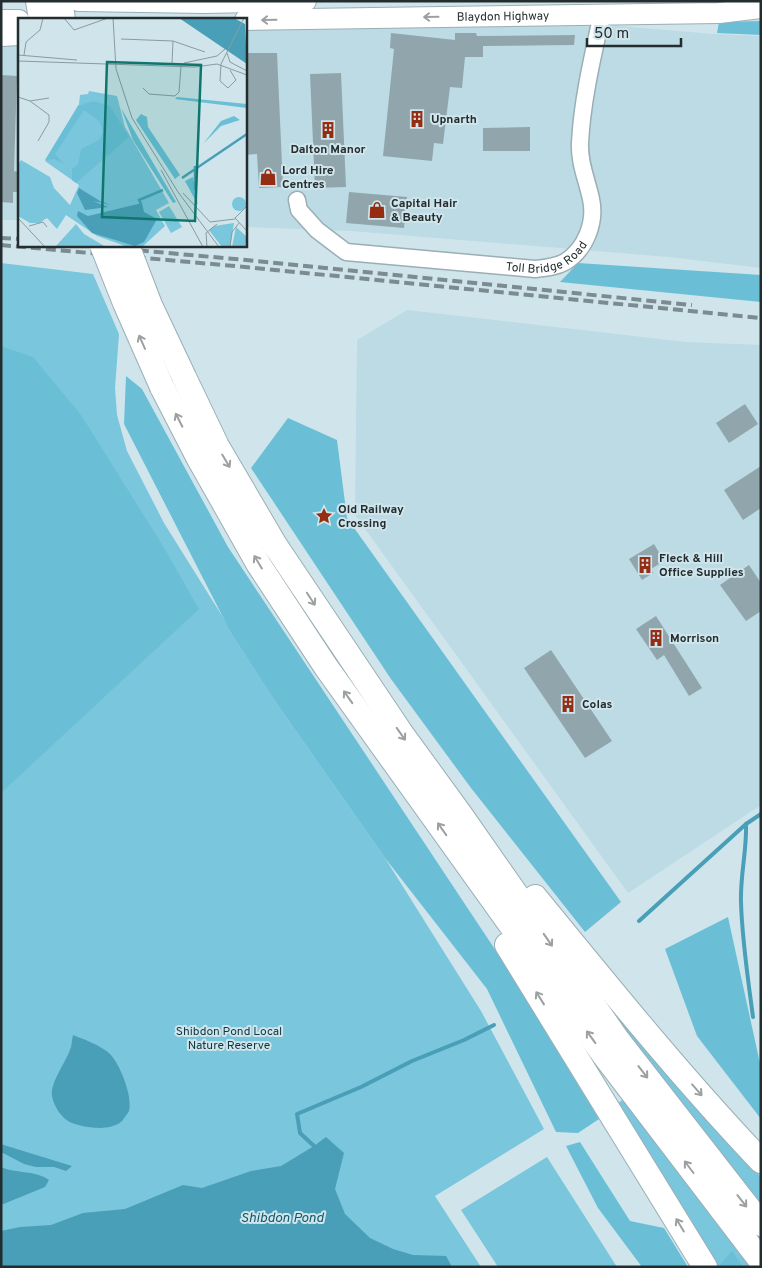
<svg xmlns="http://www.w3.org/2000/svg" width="762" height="1268" font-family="Overpass,sans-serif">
	<rect width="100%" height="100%" fill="#cfe5eb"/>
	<g fill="#bcdbe4">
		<polygon points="583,23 714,34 761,36 761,268 669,257 351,231 245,227 245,30"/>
		<rect x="1" y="29" width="18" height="191"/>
		<polygon points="407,310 686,342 761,345 761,805 628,893 355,515 357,340"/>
	</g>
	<g fill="#7ac6dc">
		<polygon points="1,263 93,274 119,334 115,388 117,415 127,451 164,523 281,710 385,858 481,1011 544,1129 435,1196 481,1267 1,1267"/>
		<polygon points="604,996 761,1177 761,1204 600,999"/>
		<polygon points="627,1097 751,1267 714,1267 615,1105"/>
		<polygon points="547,1157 617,1267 498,1267 461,1210"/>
	</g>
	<g fill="#6abfd7">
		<polygon points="761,21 761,35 717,33 719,22"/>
		<polygon points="578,263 761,275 761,302 560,282"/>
		<polygon points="1,346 33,357 81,415 163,546 199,609 1,793"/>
		<polygon points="126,376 142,389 228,547 504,963 599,1119 578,1133 556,1132 487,989 385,858 281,710 229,629 124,424"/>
		<polygon points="288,418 337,440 347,518 621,902 585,932 471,788 391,679 251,468"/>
		<polygon points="728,917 761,1068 761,1119 697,1036 665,949"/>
		<polygon points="580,1142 630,1221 664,1228 688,1267 642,1267 598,1208 566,1146"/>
		<polygon points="732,1251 743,1267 721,1267 720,1265"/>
	</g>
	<g fill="#499fb7">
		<path d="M73 1035C85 1040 100 1045 110 1054 120 1064 133 1097 129 1111 128 1113 124 1118 123 1120 112 1132 86 1128 72 1123 62 1119 54 1107 52 1096 50 1082 67 1061 71 1047 72 1043 72 1039 73 1035Z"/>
		<polygon points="326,1137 344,1153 335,1189 345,1214 370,1238 393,1249 413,1255 446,1256 452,1267 1,1267 1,1231 20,1227 51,1225 83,1213 125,1209 183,1185 202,1188 251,1171 281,1166 314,1146"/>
		<polygon points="1,1144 7,1146 72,1166 66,1171 54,1167 36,1167 24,1164 1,1152"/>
		<path d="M1 1167C17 1174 35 1170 49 1180L45 1187 1 1205Z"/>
	</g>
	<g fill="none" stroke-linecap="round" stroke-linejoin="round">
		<g stroke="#499fb7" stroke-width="4">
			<path d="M746 824C747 850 740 876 741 902 742 940 748 979 753 1017"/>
			<polyline points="639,921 746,824 761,814"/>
			<polyline points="314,1146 300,1133 297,1114 361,1087 412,1061 464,1040 494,1025"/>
		</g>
	</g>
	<g fill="#91a6ac">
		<polygon points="391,33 455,40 455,33 476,33 477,36 575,35 574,45 483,46 483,57 465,57 462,88 450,87 443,144 434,143 432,161 383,156 394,49 390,48"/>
		<polygon points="245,53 277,53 283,187 259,188 257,154 245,155"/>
		<polygon points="341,73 346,187 315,188 310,74"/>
		<polygon points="1,75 17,76 14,171 19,172 18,192 13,192 13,203 1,202"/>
		<polygon points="530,127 530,151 483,151 483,128"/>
		<polygon points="349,192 407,197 404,228 346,223"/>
		<polygon points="745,404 758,424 729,443 716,423"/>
		<polygon points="761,466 761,508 743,520 724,490"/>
		<polygon points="654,544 664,561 651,569 653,573 642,580 629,559"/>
		<polygon points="749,565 761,583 761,611 746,621 720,585"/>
		<polygon points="656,616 702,688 689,696 664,655 657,660 636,629"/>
		<polygon points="551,650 612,741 585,758 524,668"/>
	</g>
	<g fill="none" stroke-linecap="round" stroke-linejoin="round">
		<g stroke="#9aafb5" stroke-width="19">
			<g id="minor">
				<path id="s1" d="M297 200 299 210 317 230 346 252 535 269C545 268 556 267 565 262 586 249 596 222 591 199 587 180 579 163 580 143 582 101 593 55 602 14"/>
			</g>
		</g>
		<g stroke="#9aafb5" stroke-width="22">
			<g id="major">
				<polyline points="78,1 204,3 306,1"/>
				<polyline points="1,20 19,20"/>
				<path id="s2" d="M245 20 719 13 761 8"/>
				<polyline points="1,36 19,35"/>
			</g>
		</g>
		<g stroke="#9aafb5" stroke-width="26">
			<g id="highway">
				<polyline points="38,1 41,19"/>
				<polyline points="60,1 63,19"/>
				<polyline points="184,377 217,446 275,545 401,733 460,814 617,1039 761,1224"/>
				<polyline points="162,387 198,457 259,565 326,667 604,1055 761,1261"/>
				<path d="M535 897C608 986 681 1077 761 1161"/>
				<polyline points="507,945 705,1267"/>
			</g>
		</g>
		<use href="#minor" stroke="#fff" stroke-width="16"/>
		<use href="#major" stroke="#fff" stroke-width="20"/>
		<use href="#highway" stroke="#fff" stroke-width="24"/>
		<g stroke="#7b8b8f" stroke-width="4" stroke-dasharray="10 5" stroke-linecap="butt">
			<polyline points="1,238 19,239"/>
			<polyline points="1,245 245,267 761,318"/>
			<polyline points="79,245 246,260 692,305"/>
		</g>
		<g stroke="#9aafb5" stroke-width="26" stroke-linecap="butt">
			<g id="highway-bridge">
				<polyline points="102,245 125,303 162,387"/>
				<polyline points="127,245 150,305 184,377"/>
			</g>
		</g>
		<use href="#highway-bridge" stroke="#fff" stroke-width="24"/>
	</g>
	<defs><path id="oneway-shaft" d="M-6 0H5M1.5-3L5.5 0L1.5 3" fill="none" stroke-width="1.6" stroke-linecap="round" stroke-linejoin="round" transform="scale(1.25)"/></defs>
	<g stroke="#9ca0a1">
		<use href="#oneway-shaft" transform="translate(431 17) rotate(179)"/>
		<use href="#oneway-shaft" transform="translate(269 20) rotate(179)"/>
		<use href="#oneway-shaft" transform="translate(142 342) rotate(-114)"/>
		<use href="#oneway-shaft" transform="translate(179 420) rotate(-117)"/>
		<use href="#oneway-shaft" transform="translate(226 461) rotate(59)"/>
		<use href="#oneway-shaft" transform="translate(258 562) rotate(-121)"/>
		<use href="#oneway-shaft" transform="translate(311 599) rotate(57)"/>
		<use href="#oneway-shaft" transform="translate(348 697) rotate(-125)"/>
		<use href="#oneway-shaft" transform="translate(401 734) rotate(55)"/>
		<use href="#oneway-shaft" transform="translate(442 829) rotate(-125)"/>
		<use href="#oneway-shaft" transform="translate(548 940) rotate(55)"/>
		<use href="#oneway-shaft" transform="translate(540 998) rotate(-122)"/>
		<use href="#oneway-shaft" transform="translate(591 1037) rotate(-126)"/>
		<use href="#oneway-shaft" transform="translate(643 1072) rotate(52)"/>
		<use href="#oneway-shaft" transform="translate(697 1090) rotate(49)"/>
		<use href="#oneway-shaft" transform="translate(689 1167) rotate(-127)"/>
		<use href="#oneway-shaft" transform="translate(742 1201) rotate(52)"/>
		<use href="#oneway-shaft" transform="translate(680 1225) rotate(-121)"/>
	</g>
	<defs>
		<g id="building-bare" transform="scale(1.35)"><path d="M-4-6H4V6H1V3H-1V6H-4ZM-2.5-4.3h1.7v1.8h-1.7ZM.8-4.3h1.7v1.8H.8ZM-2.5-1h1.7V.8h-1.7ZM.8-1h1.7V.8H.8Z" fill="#952d12" stroke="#cfe5eb" stroke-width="2.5" paint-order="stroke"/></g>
		<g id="shop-bare" transform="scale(1.35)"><path d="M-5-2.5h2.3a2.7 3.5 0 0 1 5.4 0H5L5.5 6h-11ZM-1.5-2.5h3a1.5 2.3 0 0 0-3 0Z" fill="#952d12" stroke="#cfe5eb" stroke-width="2.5" paint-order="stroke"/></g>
		<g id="sight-bare" transform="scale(1.35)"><path d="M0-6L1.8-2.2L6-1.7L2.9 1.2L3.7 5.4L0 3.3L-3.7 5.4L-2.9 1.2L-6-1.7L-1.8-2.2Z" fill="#952d12" stroke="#cfe5eb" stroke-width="2.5" paint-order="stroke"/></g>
	</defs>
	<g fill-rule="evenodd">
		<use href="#building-bare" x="417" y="119"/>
		<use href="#building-bare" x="328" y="130"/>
		<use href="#shop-bare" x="268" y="177"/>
		<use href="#shop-bare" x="377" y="210"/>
		<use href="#sight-bare" x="324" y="516"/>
		<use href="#building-bare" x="645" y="565"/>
		<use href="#building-bare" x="656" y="638"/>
		<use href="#building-bare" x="568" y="704"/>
	</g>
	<g text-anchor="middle" stroke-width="4" stroke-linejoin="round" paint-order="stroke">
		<g font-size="12" fill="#232c2e" stroke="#cfe5eb">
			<text dy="4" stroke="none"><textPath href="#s2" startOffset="258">Blaydon Highway</textPath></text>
			<text dy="4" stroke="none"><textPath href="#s1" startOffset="278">Toll Bridge Road</textPath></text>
		</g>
		<g font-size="12" font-weight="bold" fill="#232c2e" stroke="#cfe5eb" text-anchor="start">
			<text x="431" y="123">Upnarth</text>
			<text x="328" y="153" text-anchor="middle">Dalton Manor</text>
			<text x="282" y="174">Lord Hire<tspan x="282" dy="14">Centres</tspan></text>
			<text x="391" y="207">Capital Hair<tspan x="391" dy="14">&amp; Beauty</tspan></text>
			<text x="338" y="513">Old Railway<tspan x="338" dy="14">Crossing</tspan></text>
			<text x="659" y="562">Fleck &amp; Hill<tspan x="659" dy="14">Office Supplies</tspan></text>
			<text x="670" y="642">Morrison</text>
			<text x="582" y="708">Colas</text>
		</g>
		<g font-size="12" fill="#0e3742" stroke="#cfe5eb">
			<text x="229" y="1035">Shibdon Pond Local<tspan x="229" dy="14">Nature Reserve</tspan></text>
		</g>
		<g font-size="14" font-style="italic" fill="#11596a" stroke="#cfe5eb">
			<text x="282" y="1222">Shibdon Pond</text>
		</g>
	</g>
	<g transform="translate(18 18)">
		<rect width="229" height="229" fill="#cfe5eb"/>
		<path d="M71 73 99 78 107 109 151 185 138 192 147 208 124 229H110L79 218 48 197 39 211 29 200 21 205H12L0 198V147L3 142 32 159 36 170 52 187 61 167 27 143 61 86 62 77 70 76ZM214 186a7 7 0 1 1 14 0a7 7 0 1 1-14 0ZM151 188 164 209 153 215 141 194ZM216 205 212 229H204L191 212 196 208ZM58 206 66 216 88 229 38 228ZM218 209 229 219V229H214Z" fill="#7ac6dc"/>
		<path d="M159 79 229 86V90L157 81ZM75 83 92 88 111 119 58 165 54 162V151L60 146 63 131 81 122 85 114 82 104 66 92 37 136 46 146 36 141 27 142 60 88ZM103 90 158 184 155 185 115 122ZM123 96 129 99 130 109 162 157 157 161 118 102ZM216 98 222 102 203 108 185 126 203 103ZM175 159 180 187 167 163Z" fill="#6abfd7"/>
		<path d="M161 0H216L227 6 229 46ZM61 170 82 183 93 187 75 183 90 189 67 192 59 175ZM124 185 126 194 139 201 126 224 117 228 74 215 59 198 60 193 70 198Z" fill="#499fb7"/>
		<path fill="none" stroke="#499fb7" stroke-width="2.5" d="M177 148V172M164 160 229 116M123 186 121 182 145 172"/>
		<path fill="none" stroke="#8a9b9f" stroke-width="1" d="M46 0 56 12 90 0M95 0 98 51 114 100 160 174 201 229M103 21 155 23M209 35 212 44 229 53M0 37 59 42M6 37 8 24 22 12 25 0M0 43 177 49 199 46 229 57M166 45 199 38 207 31M154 46 155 23 187 34M212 52 218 62 210 70 202 63 203 46 226 0M125 70 131 76 157 78 161 74 163 48M0 79 12 83 31 97V104L20 123M12 83 31 80M143 152 185 229M165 175 192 204 217 201M229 188 217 200 229 213M0 200 27 229M11 208 25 204 29 209M189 229 188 215 199 206M212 229 214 214 221 205"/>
		<path fill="#0f766e" fill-opacity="0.15" stroke="#0f766e" stroke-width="2.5" d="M89 44 183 47 177 203 84 199Z"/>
		<rect width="229" height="229" fill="none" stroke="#232c2e" stroke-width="2.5"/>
	</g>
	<rect width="762" height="1268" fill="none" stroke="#232c2e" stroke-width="5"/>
	<path d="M587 38v8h94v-8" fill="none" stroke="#232c2e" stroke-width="2.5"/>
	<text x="594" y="38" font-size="15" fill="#232c2e" stroke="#cfe5eb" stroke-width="4" paint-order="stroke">50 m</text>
</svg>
